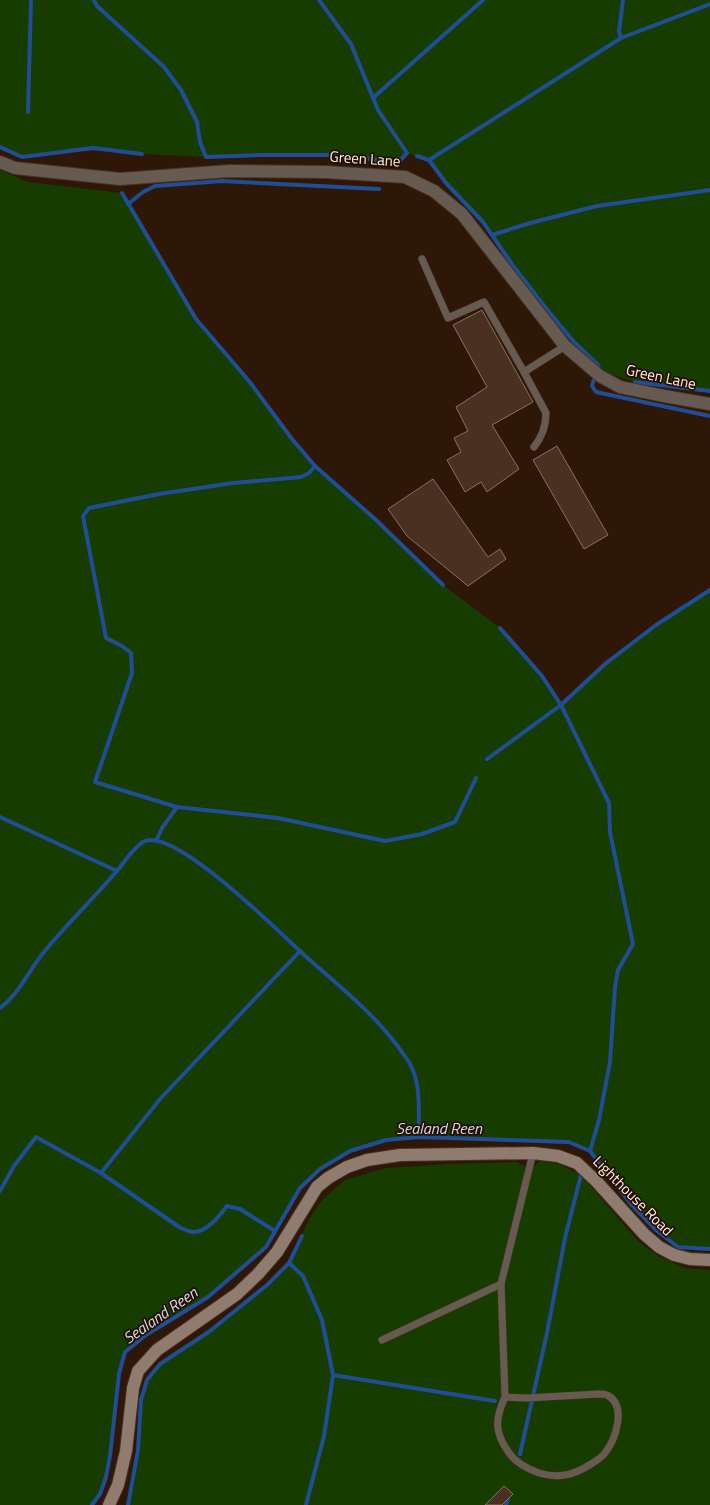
<svg xmlns="http://www.w3.org/2000/svg" width="710" height="1505" font-family="'Titillium Web',sans-serif">
	<rect width="100%" height="100%" fill="#2f1708"/>
	<g fill="#163c00">
		<polygon points="0,0 710,0 710,189 648,199 710,190 710,391 635,382 599,370 598,365 574,342 545,307 514,267 483,222 446,183 429,160 407,153 398,163 342,155 260,155 206,157 142,154 93,148 22,157 0,147"/>
		<polygon points="0,170 28,182 122,193 196,319 249,381 292,439 315,466 375,519 443,585 500,628 542,676 561,705 605,664 656,625 710,590 710,1249 678,1247 656,1230 631,1204 590,1151 569,1142 419,1137 386,1140 350,1151 320,1169 300,1188 266,1247 208,1297 146,1335 125,1352 119,1374 110,1456 106,1477 100,1494 92,1505 0,1505"/>
		<polygon points="540,1161 559,1164 581,1175 638,1241 658,1256 685,1268 710,1270 710,1505 128,1505 138,1450 141,1400 147,1380 160,1364 210,1331 267,1285 289,1263 309,1219 323,1199 345,1180 386,1168 445,1164 517,1162 524,1166 533,1167"/>
	</g>
	<g fill="none" stroke-linecap="round" stroke-linejoin="round">
		<g stroke="#204e96" stroke-width="4">
			<polyline points="94,0 97,6 164,67 181,90 197,122 200,142 206,157 260,155 342,155 398,163 407,153 378,110 351,44 319,0"/>
			<polyline points="621,38 619,31 623,0"/>
			<polyline points="374,97 483,0"/>
			<polyline points="28,112 31,0"/>
			<polyline points="0,147 22,157 93,148 142,154"/>
			<polyline points="417,156 429,160 446,183 483,222 514,267 545,307 574,342 598,365 599,370"/>
			<polyline points="429,160 621,38 710,4"/>
			<polyline points="122,193 196,319 249,381 292,439 315,466 375,519 443,585"/>
			<polyline points="128,204 143,192 155,186 222,181 379,189"/>
			<polyline points="492,235 530,223 597,206 710,190"/>
			<polyline points="594,379 592,386 596,392 710,416"/>
			<polyline points="635,382 710,391"/>
			<polyline points="315,466 309,473 301,477 233,483 159,494 89,508 83,516 106,638 122,646 131,653 132,673 95,782 177,807 278,818 385,841 422,834 455,822 476,778"/>
			<polyline points="500,628 542,676 561,705 609,803 610,832 633,944 618,970 615,987 610,1062 599,1120 590,1151"/>
			<polyline points="487,759 561,705 605,664 656,625 710,590"/>
			<polyline points="0,817 117,871"/>
			<polyline points="156,841 162,828 177,807"/>
			<path d="M0 1008C19 994 29 970 44 952 67 924 93 899 116 872 123 864 136 844 145 841 176 829 277 930 301 952 335 983 372 1011 399 1048 402 1053 407 1058 410 1064 422 1086 418 1113 419 1137"/>
			<polyline points="101,1173 160,1099 300,951"/>
			<path d="M0 1191 14 1166 36 1137 101 1173 179 1227C183 1229 189 1232 194 1232 207 1232 219 1216 227 1206L240 1209 275 1231"/>
			<polyline points="289,1263 303,1276 322,1320 333,1375 324,1436 306,1505"/>
			<polyline points="333,1375 495,1401"/>
			<polyline points="520,1454 547,1333 565,1238 581,1175"/>
			<polyline points="92,1505 100,1494 106,1477 110,1456 119,1374 125,1352 146,1335 208,1297 266,1247 300,1188 320,1169 350,1151 386,1140 419,1137 569,1142 590,1151 631,1204 656,1230 678,1247 710,1249"/>
			<polyline points="128,1505 138,1450 141,1400 147,1380 160,1364 210,1331 267,1285 289,1263 302,1236"/>
			<polyline points="506,1505 508,1499"/>
		</g>
	</g>
	<g fill="#4a3020" stroke="#8d6f5d">
		<polygon points="482,310 533,402 492,425 519,469 487,492 481,482 465,492 447,460 461,452 454,438 468,431 456,407 487,387 453,325"/>
		<polygon points="557,446 608,535 584,549 533,460"/>
		<polygon points="433,479 488,557 500,549 506,559 468,586 407,536 388,509"/>
		<polygon points="504,1486 513,1494 502,1505 485,1505"/>
	</g>
	<g fill="none" stroke-linecap="round" stroke-linejoin="round">
		<g stroke="#483123" stroke-width="8">
			<g id="lane">
				<polyline points="422,259 448,318 484,302 524,372 565,346"/>
				<path d="M524 372 546 413C546 425 542 437 534 447"/>
				<polyline points="382,1340 501,1284"/>
				<path d="M505 1397C495 1419 494 1432 509 1453 516 1463 528 1469 539 1473 559 1479 574 1475 591 1464 596 1461 602 1457 605 1453 616 1439 627 1405 607 1395 604 1394 600 1394 598 1394L527 1398 505 1397 501 1284 533 1153"/>
			</g>
		</g>
		<g stroke="#483123" stroke-width="14">
			<polyline id="street" points="0,162 15,168 120,179 229,171 325,172 405,177 434,191 462,214 565,346 600,376 620,387 664,396 710,404"/>
		</g>
		<g stroke="#483123" stroke-width="14">
			<polyline id="secondary" points="109,1505 118,1485 126,1451 133,1388 138,1371 157,1350 237,1294 258,1274 277,1252 317,1187 328,1178 347,1167 367,1160 400,1155 533,1153 558,1156 577,1163 597,1182 644,1234 659,1247 674,1255 690,1259 710,1260"/>
		</g>
		<use href="#lane" stroke="#665a51" stroke-width="7"/>
		<use href="#street" stroke="#665a51" stroke-width="12"/>
		<use href="#secondary" stroke="#8f7c6e" stroke-width="12"/>
	</g>
	<g text-anchor="middle" stroke-width="3.5" stroke-linejoin="round" paint-order="stroke">
		<g font-size="15" fill="#fff1e9" stroke="#250e01">
			<text transform="translate(365 159) rotate(4)" y="5">Green Lane</text>
			<text transform="translate(661 377) rotate(12)" y="5">Green Lane</text>
			<text transform="translate(633 1196) rotate(45)" y="5">Lighthouse Road</text>
		</g>
		<g font-size="16" font-style="italic" fill="#d0ddf1" stroke="#250e01">
			<text x="439" y="1134">Sealand Reen</text>
			<text transform="translate(160 1315) rotate(-35)" y="6">Sealand Reen</text>
		</g>
	</g>
</svg>
